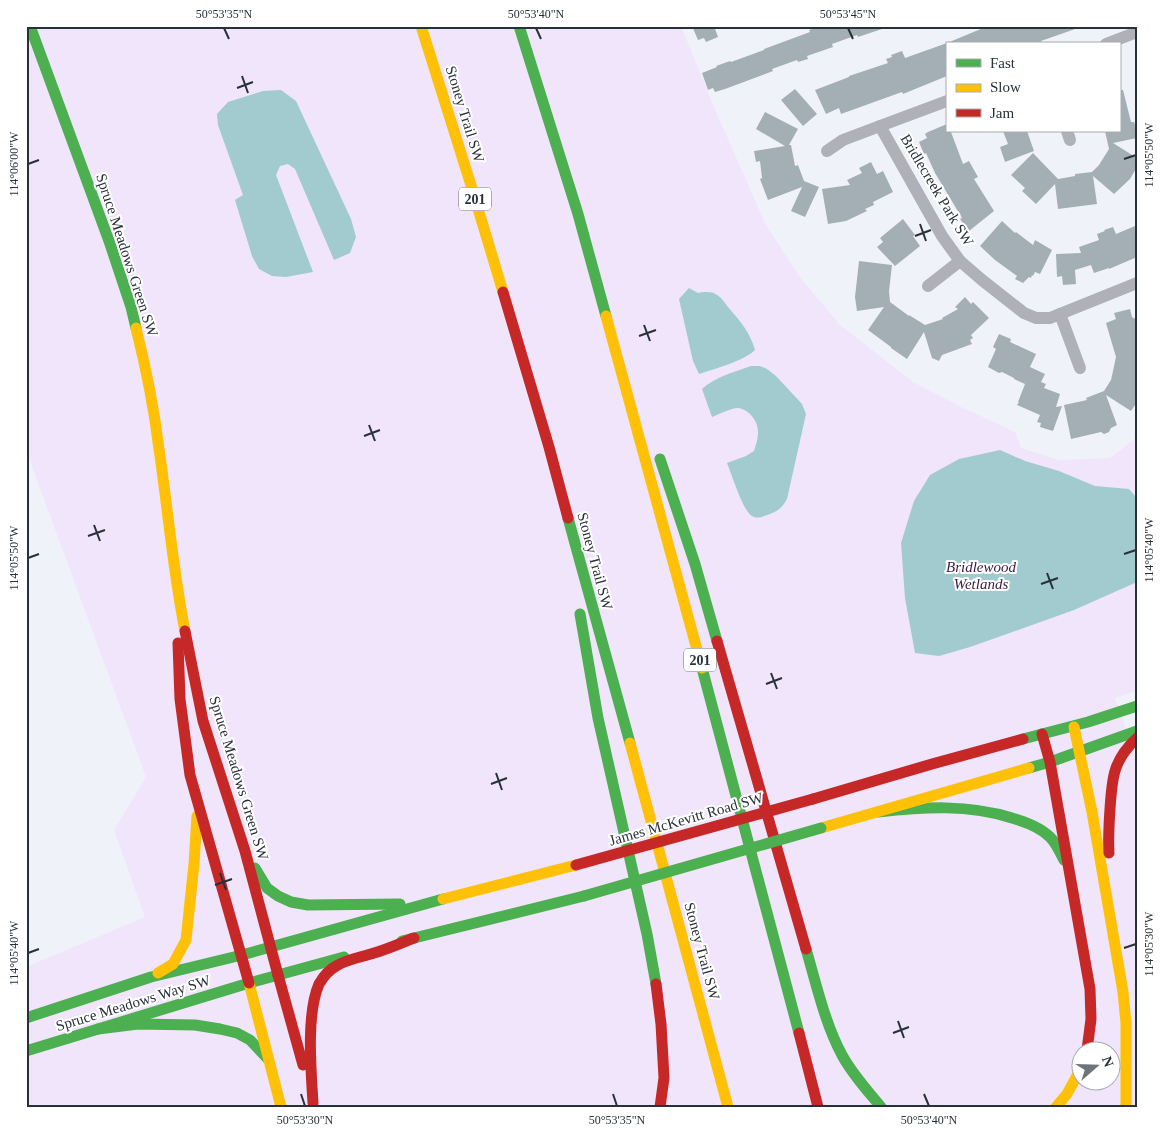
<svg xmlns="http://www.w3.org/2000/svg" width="1163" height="1133" font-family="Georgia,serif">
	<rect width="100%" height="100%" fill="#eff3f9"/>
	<path fill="#f0e5fb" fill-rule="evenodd" d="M26 26H681L713 105 765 223 799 276 840 325 913 382 961 407 1015 432 1021 448 1059 460 1110 458 1137 437V691L1115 698 1137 758V1107H26V967L145 917 114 830 146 777 26 450ZM1080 1050H1110V1080H1080Z"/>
	<g fill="#a1cbce">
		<polygon points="281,90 296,101 351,219 356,237 350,253 334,260 295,169 288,164 280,166 276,175 313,272 286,277 272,276 259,269 252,256 235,200 243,195 218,125 217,114 228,102 263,91"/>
		<path d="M689 288 698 293C704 292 712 291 717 295 721 297 725 303 728 307 740 321 750 332 755 350 744 361 714 369 699 374L693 361 679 299Z"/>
		<path d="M751 366H760L767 369 776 376 802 404 806 414 787 499C782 508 777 512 767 515 762 517 757 519 752 516 743 511 732 475 727 463L746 456 754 451C759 437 761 425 750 414 747 411 743 409 739 408 733 407 719 414 712 417L702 389C715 377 734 372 751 366Z"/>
		<polygon points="1000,450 1025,461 1059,471 1095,486 1129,489 1137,498 1137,582 1074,610 970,647 939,656 915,653 905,598 901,543 914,501 930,475 959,459"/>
	</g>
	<g fill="#a4afb5">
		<polygon points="692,26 714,26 718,37 706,42 704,38 698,40"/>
		<polygon points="821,26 885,26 885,28 858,37 857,35 832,44 833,47 807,56 808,59 798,62 797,60 772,69 773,71 725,89 715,92 713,88 708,90 702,73 717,67 716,66 730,61 731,62 764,50 764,49 810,32 809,30"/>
		<polygon points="988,26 1078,26 1078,28 1041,41 1042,44 947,43 947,76 903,94 902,92 841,114 839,108 826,114 815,90 849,77 849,76 888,63 886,59 892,57 891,55 902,51 905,58 947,43"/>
		<polygon points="795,89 817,114 803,126 781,100"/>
		<polygon points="1119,90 1123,90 1131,122 1134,122 1137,131 1137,138 1113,143 1137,158 1137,167 1130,179 1114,194 1093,176 1097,204 1058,209 1055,184 1036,204 1022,191 1025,188 1011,175 1033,153 1058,179 1075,176 1075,174 1092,172 1099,165 1109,149 1105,131 1119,131"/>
		<polygon points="765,112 798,129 789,145 791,145 795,166 798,165 804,181 819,187 805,217 791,211 802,187 768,200 760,179 762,178 760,161 756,162 754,151 785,146 756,129"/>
		<polygon points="947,124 947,131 951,132 963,164 969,161 978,177 974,179 994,211 969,231 960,219 962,218 935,173 926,153 924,154 919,142 927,138 925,134 928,132"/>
		<polygon points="1003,131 1027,131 1034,151 1005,162 1000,147 1008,144"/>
		<polygon points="871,162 877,174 883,171 893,192 873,202 874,205 865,209 867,211 846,221 828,224 822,189 850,185 847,180 862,173 859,168"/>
		<polygon points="903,219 915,235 913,236 920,246 895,266 877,247 883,242 880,238"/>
		<polygon points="1002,221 1015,233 1016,232 1033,245 1035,240 1052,250 1040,274 1035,272 1033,276 1032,275 1031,278 1029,277 1023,283 1015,279 1017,276 995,260 980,246"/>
		<polygon points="1135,226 1137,231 1137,257 1109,269 1109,268 1094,273 1091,265 1075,270 1076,284 1063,285 1062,276 1057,277 1056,254 1081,253 1079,247 1099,240 1097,234 1105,231 1104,230 1113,227 1116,234"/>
		<polygon points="859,261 892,265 889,291 890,302 909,316 909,315 925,325 943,319 942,318 958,309 955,307 965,297 971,304 973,302 989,318 971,335 973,338 970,340 972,344 942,355 939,361 932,358 924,332 907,359 891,348 891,347 868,330 884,307 857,311 855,297"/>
		<polygon points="1130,309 1132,317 1137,320 1137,402 1131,411 1106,395 1117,425 1111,428 1109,432 1104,434 1101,432 1071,439 1064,405 1087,400 1086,398 1104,391 1111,380 1116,357 1106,323 1116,319 1114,313"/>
		<polygon points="999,334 1011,339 1010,342 1036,354 1030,367 1045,374 1041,382 1046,384 1044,388 1060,394 1056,407 1062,406 1053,431 1040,427 1041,423 1037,422 1040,415 1017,405 1019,402 1018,402 1025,384 1014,379 1014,378 1002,372 999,373 988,367 996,349 993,347"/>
	</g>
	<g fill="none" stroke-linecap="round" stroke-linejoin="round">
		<g stroke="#afb1b6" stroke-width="12">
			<polyline points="1106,44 1137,32"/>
			<polyline points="947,101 880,126 942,236 960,261 982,280 1024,313 1036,318 1050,318 1137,283"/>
			<polyline points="1067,131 1070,140"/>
			<polyline points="827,151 843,140 880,126"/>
			<polyline points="928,286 960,261"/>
			<polyline points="1060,314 1080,368"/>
		</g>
		<g stroke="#4caf50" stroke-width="11">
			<polyline points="30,26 109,241 131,307 136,328"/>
			<polyline points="519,26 578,214 606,316"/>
			<polyline points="660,459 695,564 717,641"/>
			<polyline points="568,518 630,743"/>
			<polyline points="580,614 598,718 647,934 656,984"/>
			<polyline points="702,668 799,1033"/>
			<polyline points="1023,739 1088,722 1137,706"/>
			<polyline points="1029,768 1050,762 1137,731"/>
			<path d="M878 812C924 807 968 804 1012 818 1026 822 1040 827 1050 837 1056 843 1060 852 1064 860"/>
			<polyline points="255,868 267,888 278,896 291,902 308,905 400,904"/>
			<polyline points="402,941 584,896"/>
			<path d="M806 949C816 983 825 1024 842 1055 852 1074 867 1090 881 1107"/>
			<polyline points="26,1018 151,977 242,955 443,899"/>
			<polyline points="98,1029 138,1024 195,1025 220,1029 237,1033 250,1040 268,1059"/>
			<polyline points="26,1051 249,983 344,957"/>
		</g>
		<g stroke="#ffc107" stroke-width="11">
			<polyline points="421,26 470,182 503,292"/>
			<polyline points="606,316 702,668"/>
			<path d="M136 328C146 368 154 408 159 449 168 510 173 571 185 631"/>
			<polyline points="1074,727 1092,812 1123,992 1126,1023 1126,1107"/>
			<polyline points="630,743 728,1107"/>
			<polyline points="821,828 1029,768"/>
			<polyline points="443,899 576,865"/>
			<polyline points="158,973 173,964 186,940 194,864 197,816"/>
			<polyline points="249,983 281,1107"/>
			<polyline points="1056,1107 1067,1094 1080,1070"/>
		</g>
		<g stroke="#c62828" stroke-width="11">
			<polyline points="503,292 549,447 568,518"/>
			<polyline points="185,631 203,721 245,851 278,975"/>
			<polyline points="717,641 806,949"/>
			<polyline points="178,643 180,699 190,775 249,983"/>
			<polyline points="1042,734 1050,762 1090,989 1091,1019 1087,1050"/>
			<polyline points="813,799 932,764 1023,739"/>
			<path d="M1109 853C1108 838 1109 824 1110 809 1112 778 1113 760 1137 738"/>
			<polyline points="278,975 303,1065"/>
			<polyline points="656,984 661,1024 664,1078 660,1107"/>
			<polyline points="799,1033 818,1107"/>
			<path d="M313 1103C311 1070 306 1014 319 984 323 977 330 969 338 965 349 959 362 957 374 953 388 949 401 943 414 938"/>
		</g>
		<polyline stroke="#4caf50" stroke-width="11" points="584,896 821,828"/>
		<polyline stroke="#c62828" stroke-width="11" points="576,865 813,799"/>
	</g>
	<path fill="none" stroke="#283039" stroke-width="2" d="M224 28 229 39M536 28 541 39M848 28 853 39M242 76 248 93M237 88 253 82M1124 159 1136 155M28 164 39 160M920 224 926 241M915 236 931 230M644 325 650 341M639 336 656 330M369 425 375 441M364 436 380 430M94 525 100 541M88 536 105 530M1124 554 1136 550M28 558 39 554M1047 573 1053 589M1041 584 1058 578M771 673 777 689M766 684 782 678M496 773 502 790M491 784 507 778M220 873 226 890M215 885 232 879M1124 948 1136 944M28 953 39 949M898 1021 904 1038M893 1033 909 1027M301 1094 305 1106M613 1094 617 1106M924 1094 929 1106"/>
	<g text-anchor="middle" stroke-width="4" stroke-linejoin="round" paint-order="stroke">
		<g fill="#fff" stroke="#686e74" stroke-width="1">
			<rect x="459" y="187.5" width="32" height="23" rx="4"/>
			<rect x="684" y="648.5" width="32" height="23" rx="4"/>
		</g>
		<g font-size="14" font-weight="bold" fill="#283039">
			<text x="475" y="204">201</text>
			<text x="700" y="665">201</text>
		</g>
		<g font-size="15" fill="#283039" stroke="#fff">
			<text transform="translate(465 114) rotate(73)" y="5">Stoney Trail SW</text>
			<text transform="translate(937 190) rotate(59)" y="5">Bridlecreek Park SW</text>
			<text transform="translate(127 255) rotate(72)" y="5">Spruce Meadows Green SW</text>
			<text transform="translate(595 561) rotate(75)" y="5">Stoney Trail SW</text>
			<text transform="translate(239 778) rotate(73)" y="5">Spruce Meadows Green SW</text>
			<text transform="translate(686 819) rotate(-16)" y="5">James McKevitt Road SW</text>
			<text transform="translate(702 951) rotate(75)" y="5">Stoney Trail SW</text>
			<text transform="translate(133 1003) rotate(-17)" y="5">Spruce Meadows Way SW</text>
		</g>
		<g font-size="15" font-style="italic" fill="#391949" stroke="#fff">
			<text x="981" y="572">Bridlewood<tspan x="981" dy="17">Wetlands</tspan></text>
		</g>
	</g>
	<rect width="1163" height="1133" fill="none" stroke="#ffffff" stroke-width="55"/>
	<rect x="946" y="42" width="175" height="90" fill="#ffffff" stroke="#a9acb0"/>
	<rect x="956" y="59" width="25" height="8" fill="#4caf50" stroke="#a9acb0"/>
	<text x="990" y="68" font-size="15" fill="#283039">Fast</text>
	<rect x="956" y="84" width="25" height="8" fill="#ffc107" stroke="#a9acb0"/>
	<text x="990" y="92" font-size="15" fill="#283039">Slow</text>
	<rect x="956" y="109" width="25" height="8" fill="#c62828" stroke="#a9acb0"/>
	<text x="990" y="118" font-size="15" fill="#283039">Jam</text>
	<g transform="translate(1096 1066) rotate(70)"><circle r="24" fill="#ffffff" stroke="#a9acb0"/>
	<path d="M0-4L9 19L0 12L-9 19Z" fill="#6e747c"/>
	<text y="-8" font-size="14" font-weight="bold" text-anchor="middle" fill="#283039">N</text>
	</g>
	<rect x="28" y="28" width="1108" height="1078" fill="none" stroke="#283039" stroke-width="2"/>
	<g font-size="12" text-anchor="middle" fill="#283039">
		<text x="224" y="18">50°53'35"N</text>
		<text x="536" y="18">50°53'40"N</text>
		<text x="848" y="18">50°53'45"N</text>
		<text transform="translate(1149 155) rotate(-90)" y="4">114°05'50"W</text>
		<text transform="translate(14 164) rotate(-90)" y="4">114°06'00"W</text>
		<text transform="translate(1149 550) rotate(-90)" y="4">114°05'40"W</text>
		<text transform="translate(14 558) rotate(-90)" y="4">114°05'50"W</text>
		<text transform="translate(1149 944) rotate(-90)" y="4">114°05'30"W</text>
		<text transform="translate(14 953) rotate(-90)" y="4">114°05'40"W</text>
		<text x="305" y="1124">50°53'30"N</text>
		<text x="617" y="1124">50°53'35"N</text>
		<text x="929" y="1124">50°53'40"N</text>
	</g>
</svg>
